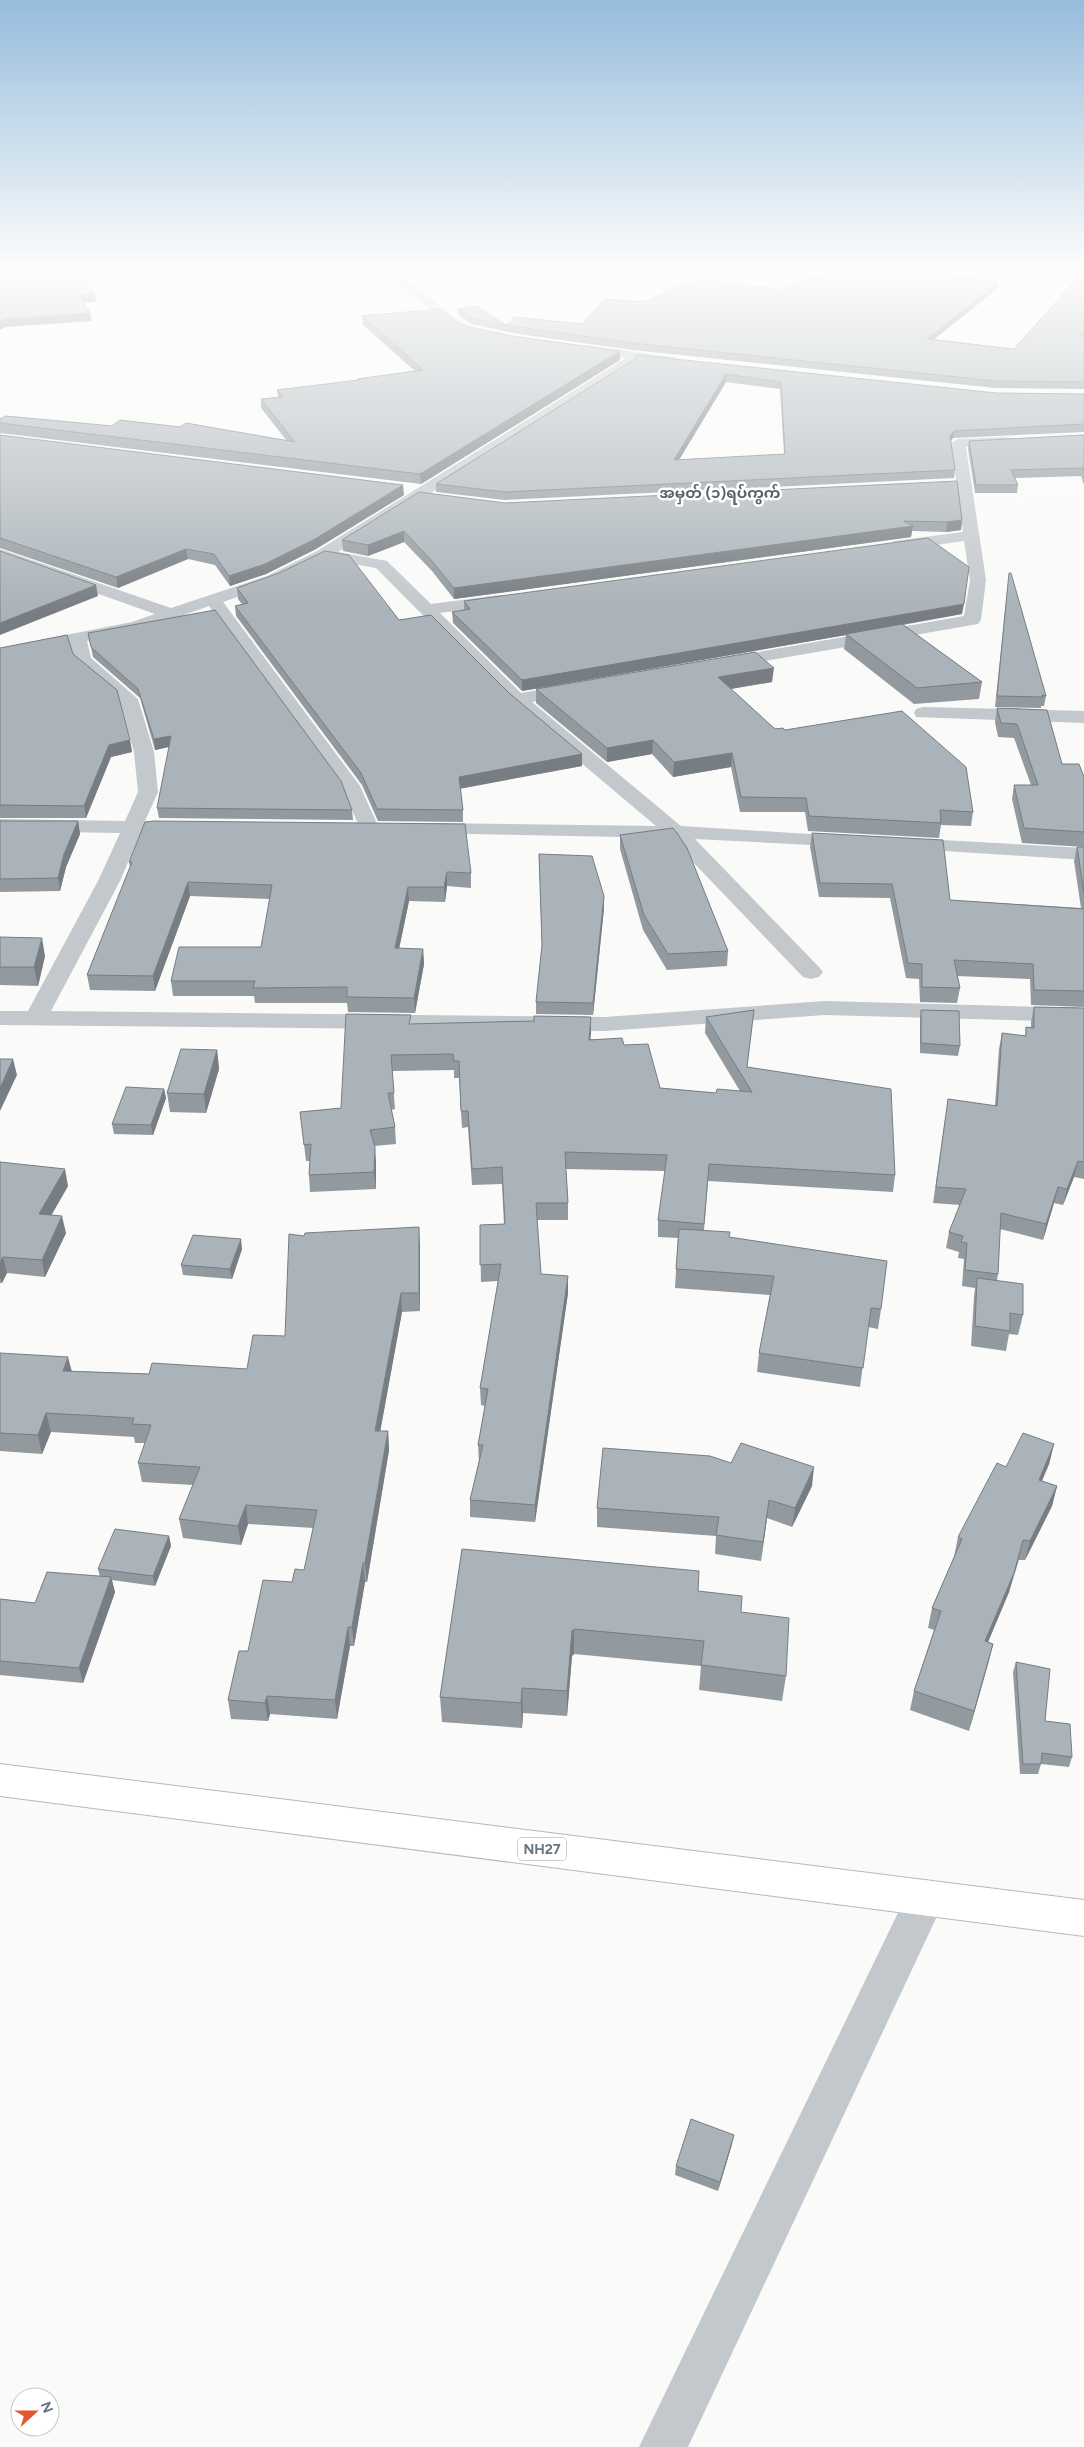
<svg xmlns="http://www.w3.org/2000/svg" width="1084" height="2447" font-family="Figtree,'Noto Sans Myanmar',sans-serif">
	<rect width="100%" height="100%" fill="#fafaf8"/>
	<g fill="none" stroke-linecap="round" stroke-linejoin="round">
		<g stroke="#b4b9bd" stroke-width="2">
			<polygon id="trunk" points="0,1764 1084,1900 1084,1936 0,1796"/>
		</g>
		<g fill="#c3c8cc" fill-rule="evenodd">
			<path d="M367 269C411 269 433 308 469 326 479 331 493 331 503 333L505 336 499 340 462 332 390 279Z"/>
			<polygon points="583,345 674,357 680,361 674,365 635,360 634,364 338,552 387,561 431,604 500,595 506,596 508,600 506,604 440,613 521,693 574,684 580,685 583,689 580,693 532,702 681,826 855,837 858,841 855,845 848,847 695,839 819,967 823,972 819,977 811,979 803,977 670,838 422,833 419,829 422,825 429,823 656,826 510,703 376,568 325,559 279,582 223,602 360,786 379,828 376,832 369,834 362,832 343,791 209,606 142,630 87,641 91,658 138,699 154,752 158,792 145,821 188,824 191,828 188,832 140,834 120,881 51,1011 605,1017 825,1001 1084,1008 1084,1022 825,1015 605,1031 0,1025 0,1011 28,1011 98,881 120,833 0,831 0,819 125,821 138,792 134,752 120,701 76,664 70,644 0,658 0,648 132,622 155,614 0,559 0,549 171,608 267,576 317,551 626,358 579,352 577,349"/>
			<polygon points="1005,437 1010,438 1012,441 1010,444 966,447 986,580 981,620 978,624 724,668 718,667 715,663 718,659 724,658 964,616 970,580 964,541 894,551 886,546 894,541 963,532 951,443 958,439"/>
			<polygon points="923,707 1084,711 1084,723 916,717 914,713 916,709"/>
			<polygon points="906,838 1084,848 1084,860 899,848 896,844 899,840"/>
			<polygon points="926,1879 940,1884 946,1897 688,2447 639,2447 912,1884"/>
		</g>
		<use href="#trunk" fill="#fff" fill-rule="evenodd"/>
	</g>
	<g fill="#929a9f" fill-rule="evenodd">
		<polygon points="1084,271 1084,389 995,388 632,350 512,333 471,324 458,315 458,309 506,325 582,324 692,284 783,290 820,278 999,282 998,288 934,339 1014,349"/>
		<polygon points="362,316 461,325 512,336 620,351 620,360 421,484 0,433 0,419 112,426 287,441 261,408 261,399 278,397 277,390 357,381 357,379 415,371 363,325"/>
		<path d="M635 359 996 393 1084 394V432L953 438 951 441 955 470 954 478 505 500 436 492V484ZM726 382 780 389 784 454 679 460Z"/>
		<polygon points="0,435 404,495 316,549 266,574 230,586 215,565 188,559 118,588 0,548"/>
		<polygon points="1084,435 1084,485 1081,476 1015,478 1018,485 1017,493 975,493 968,449 969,441"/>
		<polygon points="505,503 962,520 961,530 946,532 912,531 911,537 454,599 432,571 404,542 368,556 343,551 342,540"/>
		<polygon points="1009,573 1046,696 1044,706 1041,706 1041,708 995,707"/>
		<polygon points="237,588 399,620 509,693 582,754 582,766 460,788 463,810 463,822 378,821 362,785 236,616 235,606 242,604 238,599"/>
		<polygon points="464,601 962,614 903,625 982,682 979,699 914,704 844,649 846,635 522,691 453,623 452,612 464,610"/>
		<polygon points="88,633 352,810 353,820 159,818 157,808 169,747 155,750 140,698 93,657"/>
		<polygon points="0,648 73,654 130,740 132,752 111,757 86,818 0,818"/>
		<polygon points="772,682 731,689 775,729 785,730 973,812 971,826 941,825 939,838 808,831 805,812 740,812 731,767 673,777 652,754 607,762 536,703 536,689"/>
		<polygon points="997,708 1047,710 1062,764 1084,777 1084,847 1022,843 1012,799 1014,785 1031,785 1014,738 998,737 995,722"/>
		<polygon points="0,821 78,821 80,834 66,867 60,891 0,892"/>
		<polygon points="812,833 950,900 1081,908 1074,861 1077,847 1084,847 1084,1007 1031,1005 1030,979 957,976 960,988 957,1003 920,1002 919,979 906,978 890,898 819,897 810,847"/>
		<polygon points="620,835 728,951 727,966 667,970 643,930 620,849"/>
		<polygon points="539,854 604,896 604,908 593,1015 536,1014 536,1002 542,948"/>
		<polygon points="129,862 471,873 471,888 447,886 445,902 409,901 399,949 423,949 424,964 415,1013 348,1012 347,1003 255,1003 254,996 173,996 171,981 261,947 270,899 190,896 155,991 90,990 87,975 130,867"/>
		<polygon points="0,937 45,956 38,986 0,985"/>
		<polygon points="1034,1007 1084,1008 1084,1179 1074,1177 1063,1205 1054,1203 1043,1240 1000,1229 998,1274 997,1280 1023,1315 1018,1335 1009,1334 1006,1351 971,1346 974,1297 975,1288 962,1286 964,1259 958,1258 959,1252 946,1248 949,1232 960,1205 933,1203 948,1099 995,1106 999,1049 1002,1033 1025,1036 1026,1027 1031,1027 1031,1022"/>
		<polygon points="921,1010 960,1046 958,1056 920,1053 920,1019"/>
		<polygon points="591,1017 590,1039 624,1045 660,1088 716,1093 740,1091 705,1033 706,1017 752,1026 747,1067 895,1175 893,1192 708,1181 704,1230 729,1237 881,1309 878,1329 868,1327 860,1387 757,1372 759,1353 770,1295 675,1288 678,1238 658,1237 658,1220 665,1171 566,1169 568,1203 568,1220 537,1220 541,1274 568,1276 568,1293 535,1522 470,1517 470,1500 479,1462 478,1445 485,1406 481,1405 480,1388 498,1281 481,1282 480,1225 504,1224 502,1184 472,1185 468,1127 462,1128 459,1078 454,1078 454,1070 392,1071 395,1109 391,1110 395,1127 396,1144 374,1146 376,1163 376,1189 310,1192 309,1175 310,1161 306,1161 300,1112 341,1108 411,1024 534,1021"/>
		<polygon points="217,1050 219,1069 206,1113 170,1112 167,1093"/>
		<polygon points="164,1089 166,1098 153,1135 114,1134 112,1124"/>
		<polygon points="0,1162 68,1186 51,1216 66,1233 45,1277 7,1273 2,1283 0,1283"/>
		<polygon points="420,1245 420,1311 402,1312 380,1431 388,1431 389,1450 367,1582 365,1582 354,1646 350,1646 337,1719 270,1714 268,1721 231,1719 228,1700 248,1651 292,1582 304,1570 313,1528 248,1524 241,1545 183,1538 179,1519 193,1485 142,1482 138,1463 145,1443 135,1443 134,1437 51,1432 42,1454 0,1451 0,1353 71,1371 149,1374 247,1369 285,1336"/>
		<polygon points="242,1249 232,1279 183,1275 181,1265"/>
		<polygon points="1054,1444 1049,1464 1042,1481 1057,1486 1052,1506 1025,1560 1019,1560 1009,1592 988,1642 993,1644 988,1664 969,1731 910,1710 914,1691 934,1630 928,1628 932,1608 954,1557 958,1537 1006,1467"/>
		<polygon points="731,1463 812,1486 792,1527 767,1518 761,1561 715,1554 716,1536 597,1527 597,1508"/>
		<polygon points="169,1536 171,1546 155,1586 112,1580 115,1592 83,1683 0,1675 0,1599 35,1603 100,1577 98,1569"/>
		<polygon points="462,1549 698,1591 741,1612 786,1676 782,1701 699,1690 701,1666 574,1654 572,1656 567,1716 523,1713 522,1728 442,1722 440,1697"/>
		<polygon points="1016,1662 1045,1721 1072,1757 1069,1767 1041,1764 1038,1774 1020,1774 1013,1672"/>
		<polygon points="732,2144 718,2191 675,2175 676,2166"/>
	</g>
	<g fill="#777d82">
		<polygon points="999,282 998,288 926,346 927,339"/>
		<polygon points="95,293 96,302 80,303 79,295"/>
		<polygon points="90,313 92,321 6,327 0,330 0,321 5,319"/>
		<polygon points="620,351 620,360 421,484 420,474"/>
		<polygon points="726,374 726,382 674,468 674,460"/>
		<polygon points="954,431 953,438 949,443 950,436"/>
		<polygon points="403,485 404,495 316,549 266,574 230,586 229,576"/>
		<polygon points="962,520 961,530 946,532 947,522"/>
		<polygon points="913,526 911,537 454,599 454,588"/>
		<polygon points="404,531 404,542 368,556 368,545"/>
		<polygon points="186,549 188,559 118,588 116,577"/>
		<polygon points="96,585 98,596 0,635 0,623"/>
		<polygon points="964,604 962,614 847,634 846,634 846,635 522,691 522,680"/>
		<polygon points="774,668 772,682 718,691 718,677"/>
		<polygon points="171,736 173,746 155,750 154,739"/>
		<polygon points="130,740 132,752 111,757 86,818 84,806 109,745"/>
		<polygon points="653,740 652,754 607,762 607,748"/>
		<polygon points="732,753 731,767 673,777 674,762"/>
		<polygon points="582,754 582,766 459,789 459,777"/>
		<polygon points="78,821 80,834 66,867 60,891 58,878 64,854"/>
		<polygon points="447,872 447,886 445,902 444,887"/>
		<polygon points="188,882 190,896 155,991 153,976"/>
		<polygon points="408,887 409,901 396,963 395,948"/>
		<polygon points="604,896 604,908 593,1015 593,1003"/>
		<polygon points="42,938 45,956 38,986 34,967"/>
		<polygon points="423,949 424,964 415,1013 414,998"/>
		<polygon points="591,1017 591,1033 589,1056 589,1040"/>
		<polygon points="217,1050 219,1069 206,1113 204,1094"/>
		<polygon points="13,1059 17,1075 0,1111 0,1088"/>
		<polygon points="164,1089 166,1098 153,1135 151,1125"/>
		<polygon points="375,1147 376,1163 376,1189 374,1172"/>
		<polygon points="1078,1161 1074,1177 1063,1205 1067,1189"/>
		<polygon points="65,1169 68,1186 42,1231 39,1214"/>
		<polygon points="1058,1187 1054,1203 1043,1240 1046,1224"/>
		<polygon points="62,1216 66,1233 45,1277 42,1260"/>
		<polygon points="419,1227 420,1245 420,1311 419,1293"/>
		<polygon points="241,1239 242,1249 232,1279 230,1269"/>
		<polygon points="3,1257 7,1273 2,1283 0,1277 0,1262"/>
		<polygon points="568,1276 568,1293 535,1522 535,1505"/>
		<polygon points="401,1293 402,1312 377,1449 375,1431"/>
		<polygon points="68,1357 73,1376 63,1371"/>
		<polygon points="46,1413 51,1432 42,1454 38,1435"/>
		<polygon points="388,1431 389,1450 367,1582 365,1563"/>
		<polygon points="1054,1444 1049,1464 1034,1499 1039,1480"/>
		<polygon points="814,1467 812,1486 792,1527 795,1508"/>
		<polygon points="1057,1486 1052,1506 1025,1560 1030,1541"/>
		<polygon points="769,1500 767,1518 761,1561 763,1542"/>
		<polygon points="246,1505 248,1524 241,1545 238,1526"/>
		<polygon points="169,1536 171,1546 155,1586 153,1576"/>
		<polygon points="1023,1540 1009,1592 980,1661 985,1641"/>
		<polygon points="363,1563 365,1582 354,1646 352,1627"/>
		<polygon points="111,1577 115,1592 83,1683 79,1668"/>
		<polygon points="348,1627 350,1646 337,1719 335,1700"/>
		<polygon points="574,1629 574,1654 572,1656 567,1716 567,1691 572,1631"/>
		<polygon points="993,1644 988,1664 969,1731 974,1711"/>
		<polygon points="522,1688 523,1713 522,1728 521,1703"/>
		<polygon points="267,1696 270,1714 268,1721 265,1703"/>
		<polygon points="734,2135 732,2144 718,2191 720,2182"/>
	</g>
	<g fill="#aab3b9" stroke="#777d82" fill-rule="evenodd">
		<polygon points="0,269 74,269 95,293 79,295 90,313 5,319 0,321"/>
		<polygon points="836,269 906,269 999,282 927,339 1014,349 1084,271 1084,333 1080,335 1084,335 1084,382 996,381 632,343 512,326 471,318 458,309 476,306 506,325 515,317 582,324 605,299 644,302 685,283 692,284 701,279 783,290 813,277 820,278"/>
		<polygon points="439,309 461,325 512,336 620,351 420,474 0,423 0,419 6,416 112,426 120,420 180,427 186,423 295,442 261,399 283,397 277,390 359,380 357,379 423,370 362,316"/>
		<path d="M637 355 996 393 1084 394V424L954 431 950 436 955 470 505 492 436 484 635 359ZM726 374 781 382 785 454 674 460Z"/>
		<polygon points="0,435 403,485 315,539 265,564 229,576 214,554 186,549 116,577 0,538"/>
		<polygon points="1084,435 1084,473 1083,468 1011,470 1018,485 976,485 969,441"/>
		<polygon points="957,481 962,520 947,522 904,521 913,526 454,588 431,560 404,531 368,545 342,540 419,492 505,503"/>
		<polygon points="928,538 969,567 964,604 522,680 452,612 470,609 464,601"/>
		<polygon points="0,551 96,585 0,623"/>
		<polygon points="325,551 349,555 399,620 431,615 509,693 582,754 459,777 463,810 377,809 361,773 235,606 248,603 237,588 279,573"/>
		<polygon points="1009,573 1011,573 1046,696 1042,695 1043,697 997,696"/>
		<polygon points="215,610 341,781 352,810 157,808 171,736 154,739 138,689 91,647 88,633"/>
		<polygon points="902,624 982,682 917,688 846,634"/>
		<polygon points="67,635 73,654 117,690 130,740 109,745 84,806 0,805 0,648"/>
		<polygon points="755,652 774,668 718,677 775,729 783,728 785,730 902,711 966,767 973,812 940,810 941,823 809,816 806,798 741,797 732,753 674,762 653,740 607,748 536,689"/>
		<polygon points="997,708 1047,710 1062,764 1079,764 1084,777 1084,832 1024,828 1014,785 1038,785 1017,724 1001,723"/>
		<polygon points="0,821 78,821 64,854 58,878 0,879"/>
		<polygon points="154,821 465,824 471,873 447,872 444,887 408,887 395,948 423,949 414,998 347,997 347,987 253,988 255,981 171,981 179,947 261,947 272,885 188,882 153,976 87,975 132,862 129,862 145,822"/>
		<polygon points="673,828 677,833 687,848 728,951 668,954 644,915 620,835"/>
		<polygon points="812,833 943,840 950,900 1084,909 1084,991 1034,990 1033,964 954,960 960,988 922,987 922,964 908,963 892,884 820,883"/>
		<polygon points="1077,847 1084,847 1084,893"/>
		<polygon points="539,854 592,856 604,896 593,1003 536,1002 542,945"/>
		<polygon points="0,937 42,938 34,967 0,967"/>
		<polygon points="1034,1007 1084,1008 1084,1162 1078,1161 1067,1189 1058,1187 1046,1224 1001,1213 998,1274 965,1270 967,1243 961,1242 963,1236 949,1232 966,1189 936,1187 948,1099 997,1106 1002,1033 1026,1036 1026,1027 1034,1028"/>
		<polygon points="754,1010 747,1067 891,1089 895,1175 709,1164 704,1224 658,1220 667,1155 565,1152 568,1203 536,1203 541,1274 568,1276 535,1505 470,1500 483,1445 478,1445 488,1389 480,1388 501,1264 480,1265 480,1225 505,1224 502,1167 472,1169 468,1111 461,1111 459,1061 454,1061 453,1054 391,1055 394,1093 388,1093 395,1127 370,1130 375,1147 374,1172 309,1175 311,1144 304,1145 300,1112 341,1108 346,1014 411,1015 409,1024 534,1021 534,1016 591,1017 589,1040 622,1038 624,1045 648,1044 660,1088 716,1093 717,1089 752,1092 706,1017"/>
		<polygon points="921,1010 959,1011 960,1046 921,1043"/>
		<polygon points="181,1049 217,1050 204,1094 167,1093"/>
		<polygon points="0,1059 13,1059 0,1088"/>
		<polygon points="126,1087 164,1089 151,1125 112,1124"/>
		<polygon points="0,1162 65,1169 39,1214 62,1216 42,1260 3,1257 0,1262"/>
		<polygon points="419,1227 419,1293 401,1293 375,1431 388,1431 365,1563 363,1563 352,1627 348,1627 335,1700 267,1696 265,1703 228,1700 239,1651 248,1651 263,1580 292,1582 295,1569 304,1570 317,1510 246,1505 238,1526 179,1519 200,1467 138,1463 151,1425 132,1424 134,1418 46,1413 38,1435 0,1433 0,1353 68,1357 63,1371 149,1374 152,1363 247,1369 253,1335 285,1336 289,1234 304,1236 305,1233"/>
		<polygon points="679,1229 730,1232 729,1237 887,1261 881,1309 871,1308 863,1368 759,1353 774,1276 676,1269"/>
		<polygon points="193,1235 241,1239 230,1269 181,1265"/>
		<polygon points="977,1278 1023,1284 1023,1315 1010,1313 1010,1331 975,1326"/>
		<polygon points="1023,1433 1054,1444 1039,1480 1057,1486 1030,1541 1023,1540 1014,1573 985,1641 993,1644 974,1711 914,1691 941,1611 932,1608 962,1539 958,1537 997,1463 1006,1467"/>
		<polygon points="741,1443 814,1467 795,1508 769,1500 763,1542 716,1535 719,1517 597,1508 603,1448 710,1456 731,1463"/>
		<polygon points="115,1529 169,1536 153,1576 98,1569"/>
		<polygon points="462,1549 699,1571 698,1591 742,1596 741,1612 789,1618 786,1676 701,1665 704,1641 574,1629 572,1631 567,1691 522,1688 521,1703 440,1697"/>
		<polygon points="47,1572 111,1577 79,1668 0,1661 0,1599 35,1603"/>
		<polygon points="1016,1662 1050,1669 1045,1721 1070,1724 1072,1757 1042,1753 1041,1764 1023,1764"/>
		<polygon points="691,2119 734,2135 720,2182 676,2166"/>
	</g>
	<linearGradient id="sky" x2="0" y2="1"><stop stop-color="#96bcdc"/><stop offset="0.44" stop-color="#fdfdfc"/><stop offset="1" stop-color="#fdfdfc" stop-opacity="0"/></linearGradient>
	<rect width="1084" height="612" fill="url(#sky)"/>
	<g text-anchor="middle" stroke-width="5" stroke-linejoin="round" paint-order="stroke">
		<rect fill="#fff" stroke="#939fa8" stroke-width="1" x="518" y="1837.5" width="48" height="23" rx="4"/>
		<g font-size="14" font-weight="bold" fill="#657683">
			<text x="542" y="1854">NH27</text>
		</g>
		<g font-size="15" font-weight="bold" fill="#57646e" stroke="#fff">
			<text x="720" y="498">အမှတ် (၁)ရပ်ကွက်</text>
		</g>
	</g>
	<g transform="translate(35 2412) rotate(69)"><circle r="24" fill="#ffffff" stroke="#c1c8cd"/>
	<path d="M0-4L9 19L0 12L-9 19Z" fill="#e4572e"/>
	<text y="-8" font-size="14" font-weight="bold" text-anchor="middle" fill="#657683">N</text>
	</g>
</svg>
